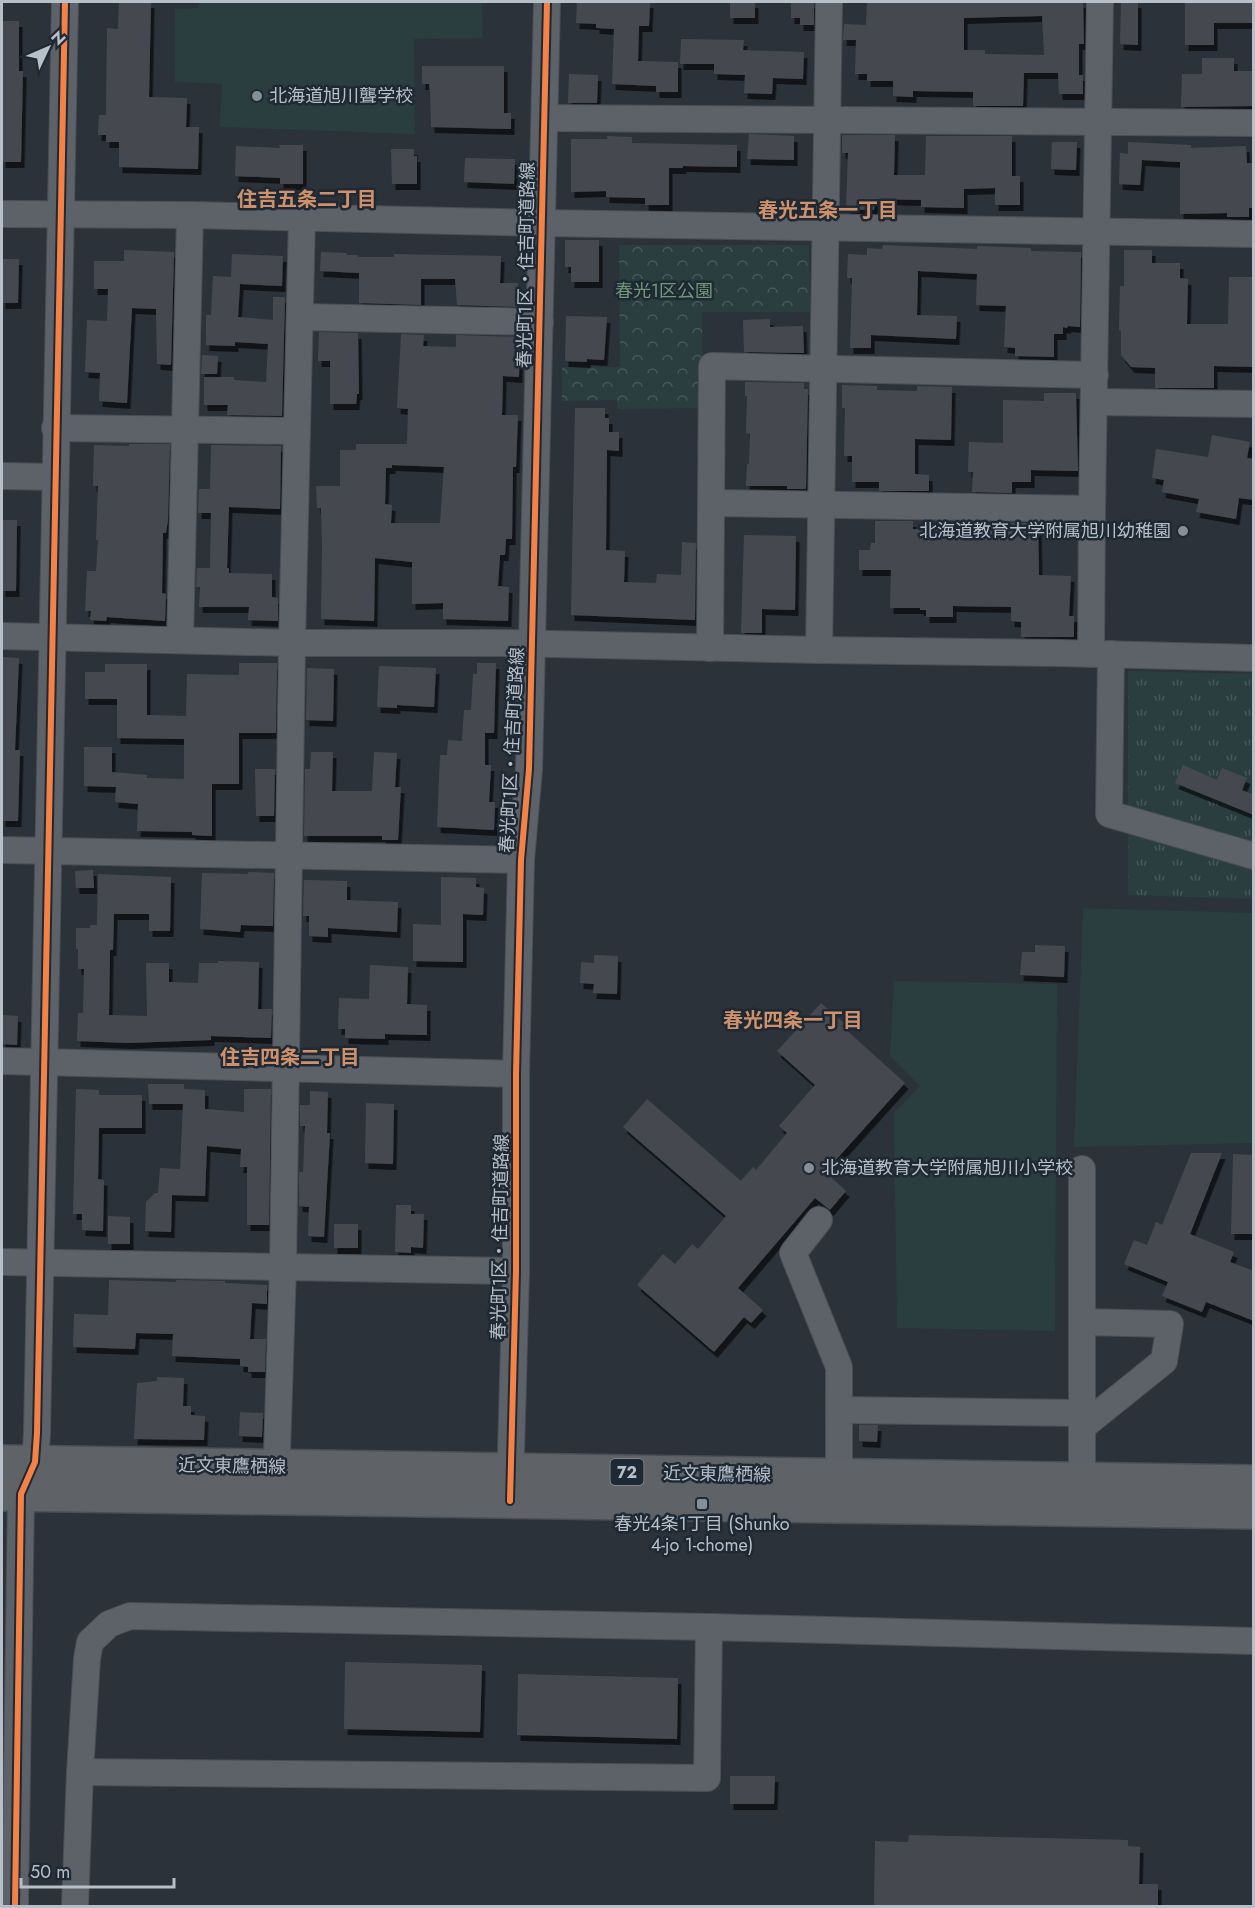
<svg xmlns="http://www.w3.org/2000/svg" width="1255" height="1908" font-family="Jost,'Noto Sans JP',sans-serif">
	<defs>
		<pattern id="grass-tufts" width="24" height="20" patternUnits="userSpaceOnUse" patternTransform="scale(1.5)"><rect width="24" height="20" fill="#2a3e3f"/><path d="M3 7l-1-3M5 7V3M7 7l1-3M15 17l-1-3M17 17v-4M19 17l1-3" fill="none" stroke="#475859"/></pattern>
		<pattern id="park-crowns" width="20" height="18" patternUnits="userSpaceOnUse" patternTransform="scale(1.5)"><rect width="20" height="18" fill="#2a3e3f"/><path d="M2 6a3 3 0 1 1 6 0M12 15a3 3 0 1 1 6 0" fill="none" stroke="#475859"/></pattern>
		<filter id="shadow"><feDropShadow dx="3.5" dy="6" stdDeviation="0" flood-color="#0009"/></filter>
	</defs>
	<rect width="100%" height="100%" fill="#2c3239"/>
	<polygon fill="url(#grass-tufts)" points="1128,671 1253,674 1253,899 1128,895"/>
	<polygon fill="url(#park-crowns)" points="619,245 809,245 810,312 702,312 703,408 618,409 617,400 562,401 562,367 620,367"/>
	<g fill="#2a3e3f">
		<polygon points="199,2 482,2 483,38 414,39 415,134 220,127 222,84 175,82 175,9 199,8"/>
		<polygon points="1083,908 1253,913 1253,1143 1074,1147"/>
		<polygon points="894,981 1057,984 1055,1331 897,1328 894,1113 920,1086 890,1056"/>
	</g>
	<g fill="#444a4f" fill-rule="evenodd" filter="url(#shadow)">
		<polygon points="119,2 151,2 149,97 187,98 186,127 199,127 198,169 119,167 119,142 106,142 106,135 98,135 99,115 106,115 107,28 118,29"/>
		<polygon points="577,2 650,2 649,26 639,26 638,61 678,62 678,92 656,92 656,86 612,84 614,29 596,28 596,24 576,23"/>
		<rect x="730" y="2" width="25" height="16"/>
		<polygon points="791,2 814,2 814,25 800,25 800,18 791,18"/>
		<path d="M867 2H1083L1084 44H1079V75H1083V94H1059L1058 73H1024L1023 106H973V92L913 91V97L893 96V81H867V74H855L856 40H843L844 24 866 25ZM1042 16 1044 55 985 54V50H964V18Z"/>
		<polygon points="1121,2 1138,2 1138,45 1120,44"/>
		<polygon points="1185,2 1254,2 1254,23 1214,23 1214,45 1185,45"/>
		<polygon points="2,21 19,21 19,71 23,71 21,162 2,162"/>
		<polygon points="681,39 744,40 743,50 804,52 803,79 773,78 772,94 744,93 745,75 714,74 714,64 680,64"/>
		<polygon points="1202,58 1234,58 1234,71 1254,71 1254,106 1181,107 1182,74 1202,74"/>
		<polygon points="422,66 504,66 504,113 511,113 511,129 431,127 430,92 429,84 422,84"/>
		<polygon points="569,74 598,75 597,103 568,103"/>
		<polygon points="749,134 794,136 794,160 747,159"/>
		<polygon points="842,135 895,135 894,175 925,175 926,136 1012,136 1012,176 1020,176 1020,205 995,205 995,188 964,189 964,208 921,207 921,200 875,199 874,210 846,209 848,153 842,153"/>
		<polygon points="607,136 632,137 632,143 737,145 737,167 683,166 683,168 669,168 669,205 645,205 645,198 606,197 606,191 571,192 571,139 607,139"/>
		<polygon points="1052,142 1077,142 1076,170 1051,169"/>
		<polygon points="1128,142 1191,145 1191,148 1246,146 1247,163 1254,163 1254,208 1249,208 1249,217 1227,217 1227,213 1180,214 1180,162 1142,160 1140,185 1119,184 1120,153 1128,154"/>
		<polygon points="279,145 303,145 303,184 280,184 280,178 235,176 236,146 280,148"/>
		<polygon points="391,149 414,149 414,156 417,156 417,184 392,184"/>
		<polygon points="465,158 515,159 514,184 464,182"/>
		<polygon points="565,240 599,240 599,282 571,282 571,267 565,267"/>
		<polygon points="883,245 977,249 977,246 1031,248 1031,251 1081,252 1080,327 1068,326 1067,328 1063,327 1063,334 1054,334 1054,357 1015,356 1015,348 1004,347 1006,306 976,305 977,274 918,271 917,315 957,316 956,339 871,335 871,348 850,348 852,278 847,278 848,254 867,255 867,248 882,249"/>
		<polygon points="124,250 174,252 171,365 157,364 156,309 132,308 127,403 99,401 100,373 85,372 87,320 107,321 108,289 94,289 94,261 124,261"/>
		<polygon points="1124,250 1152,250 1152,263 1180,263 1180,278 1188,279 1187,324 1228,324 1229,277 1254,277 1254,367 1214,366 1214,388 1155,388 1155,368 1131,367 1121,355 1121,331 1119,330 1120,286 1124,286"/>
		<polygon points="321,252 347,253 346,255 358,255 358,257 394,257 394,254 501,256 500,283 518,283 518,307 457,305 455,279 421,279 421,305 359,303 359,273 320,271"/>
		<polygon points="232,254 283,256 282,286 240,284 238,317 273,320 273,297 285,297 282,416 227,415 228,405 204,405 204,377 234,377 234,380 266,382 268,344 235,342 235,346 206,345 206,315 211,315 213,276 231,277"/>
		<polygon points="2,259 19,259 18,303 2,303"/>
		<polygon points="566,316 607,317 604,360 587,359 587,362 565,361"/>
		<polygon points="770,319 770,327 803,326 804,353 744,352 743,320"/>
		<polygon points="319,332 358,333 359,394 357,394 356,404 330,404 330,361 318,361"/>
		<path d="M401 334 424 335 423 346 456 347V335L520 337 519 377 503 376 502 415H518L516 467H513L512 539H506L505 555H500L498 586 509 587 508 621 443 619V603L412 604V562L375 558 374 621 321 619 322 548 321 508H317L316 486H340V450H356V444H407L408 409 397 408ZM392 465 444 467 440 523H391L392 505 385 504 386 468H392Z"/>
		<polygon points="202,355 218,356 217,374 201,374"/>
		<polygon points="745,382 804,383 804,389 808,389 806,489 787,489 787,486 746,486 747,464 749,464 750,434 746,433 747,396 745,396"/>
		<polygon points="842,385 877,386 877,390 917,391 917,386 952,387 951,440 915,439 915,474 929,475 929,491 879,491 879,482 852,482 852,456 844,456 845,408 842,408"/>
		<polygon points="1044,393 1076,393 1078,471 1031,470 1031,482 1012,482 1012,493 972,492 973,472 968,472 969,442 1003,443 1003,400 1044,401"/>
		<polygon points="575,408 605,408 605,418 609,418 609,432 619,432 619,451 607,450 606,550 625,551 624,582 656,583 657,574 681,575 682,542 696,543 695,620 571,615"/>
		<polygon points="1212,435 1250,442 1247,458 1254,459 1254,500 1239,498 1236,519 1196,512 1199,499 1162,492 1164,480 1152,478 1156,449 1208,457"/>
		<polygon points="129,444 170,444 168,520 166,533 163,533 162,593 166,594 165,621 107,617 106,621 90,620 91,611 85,611 87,571 96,571 98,540 96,540 98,486 93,486 94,445 129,446"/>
		<polygon points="211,445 281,446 280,509 229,507 227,568 229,568 229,573 272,574 272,597 278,598 278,621 248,620 249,607 199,607 200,587 196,587 197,568 210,568 211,513 198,513 199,489 210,489"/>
		<polygon points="2,520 17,520 16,591 2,591"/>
		<polygon points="875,521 913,521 913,529 970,531 970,526 1008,526 1008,523 1038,523 1039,575 1071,576 1069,616 1074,616 1074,637 1021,637 1021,622 1011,621 1011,607 953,606 953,617 926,617 926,610 920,610 920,608 890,608 891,570 859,570 859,550 870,550 871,543 875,543"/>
		<polygon points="744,535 796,536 795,610 762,609 762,633 741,633"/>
		<polygon points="2,657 19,658 15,750 20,750 18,821 2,821"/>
		<polygon points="239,663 277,663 276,733 239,733 239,784 212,784 212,836 192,835 192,832 137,831 138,804 115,802 116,787 84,786 84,747 112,747 112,772 147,775 147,778 184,779 184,739 117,738 117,699 85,699 85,672 105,672 105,664 147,664 147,715 186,716 187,674 239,675"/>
		<polygon points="477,663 496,663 494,733 485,733 485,765 491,765 489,802 495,802 494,830 437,827 440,755 447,755 448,740 462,741 464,710 471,710 473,674 477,674"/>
		<polygon points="379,666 436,668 434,707 397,705 397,708 377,707"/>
		<polygon points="307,668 334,669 333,721 306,720"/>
		<polygon points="311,752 333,752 332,791 372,791 374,752 397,753 395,787 401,787 398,840 382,840 382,836 304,836 305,769 310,769"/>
		<polygon points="1183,765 1217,780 1222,768 1247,778 1242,790 1254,795 1254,815 1175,783"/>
		<polygon points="255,769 275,769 274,816 256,816"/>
		<polygon points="93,870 94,888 76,888 75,871"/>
		<polygon points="248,872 274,873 273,926 241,925 240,932 200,929 202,873 248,874"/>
		<polygon points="98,874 171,877 170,931 149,931 149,914 114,914 113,950 110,950 109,1015 147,1016 146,963 169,963 169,982 198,983 199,963 218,963 218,961 259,962 258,1009 272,1009 271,1038 211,1036 211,1040 128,1043 77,1041 78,1013 83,1013 84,969 78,969 78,949 76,949 76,928 90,928 90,925 97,925"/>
		<polygon points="441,877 476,878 476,887 484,888 483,915 463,914 463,962 413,961 413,924 441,925"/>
		<polygon points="304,880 347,881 347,900 398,902 397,932 328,928 328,937 309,936 309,916 303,916"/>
		<polygon points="1035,945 1065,946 1064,977 1020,975 1022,952 1035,952"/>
		<polygon points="594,955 618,956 617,994 593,993 594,984 580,983 581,962 594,963"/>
		<polygon points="370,965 408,967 407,1004 427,1005 427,1035 385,1034 385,1039 345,1038 345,1029 338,1029 339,998 369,999"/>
		<polygon points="821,1003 844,1023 842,1026 905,1083 825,1172 846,1191 830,1210 815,1198 738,1288 763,1310 751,1323 744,1317 714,1352 637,1285 663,1254 675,1264 692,1244 698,1249 726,1216 623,1127 647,1099 741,1181 753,1167 756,1170 787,1133 779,1126 815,1085 777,1051"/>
		<polygon points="2,1015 18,1016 17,1045 2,1044"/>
		<polygon points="148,1084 184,1084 184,1089 205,1090 205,1109 244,1112 244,1089 271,1089 269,1225 247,1225 247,1167 240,1167 241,1149 207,1146 205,1196 172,1195 171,1232 145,1231 146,1202 155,1193 158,1193 160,1168 180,1169 183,1104 149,1104"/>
		<polygon points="76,1089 99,1090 99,1095 142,1095 142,1128 99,1128 98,1179 104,1180 103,1231 82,1230 82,1214 73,1214"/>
		<polygon points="310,1091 328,1092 327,1133 330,1133 324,1237 308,1236 309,1207 299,1206 299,1172 303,1172 305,1126 300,1126 300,1105 310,1105"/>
		<polygon points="366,1103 394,1104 393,1164 365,1163"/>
		<polygon points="1191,1153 1222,1153 1190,1234 1234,1252 1230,1262 1254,1271 1254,1321 1206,1302 1202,1312 1162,1296 1168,1282 1124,1264 1134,1240 1147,1245 1156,1222 1162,1225"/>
		<polygon points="1233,1154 1254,1155 1254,1234 1231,1234"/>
		<polygon points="396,1205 411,1205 411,1214 424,1214 423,1248 411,1247 411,1253 395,1252"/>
		<polygon points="108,1216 130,1217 130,1244 108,1244"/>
		<rect x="334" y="1224" width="24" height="24"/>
		<polygon points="109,1280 176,1282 176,1280 221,1281 225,1281 225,1283 267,1285 267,1304 252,1303 250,1339 266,1339 265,1372 248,1372 248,1367 240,1366 240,1359 172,1356 173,1334 136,1333 135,1349 73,1347 74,1314 108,1315"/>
		<polygon points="157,1377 184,1378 183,1406 191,1406 191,1415 205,1416 204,1440 134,1439 137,1383 157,1381"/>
		<polygon points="240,1412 263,1413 262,1437 239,1436"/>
		<polygon points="859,1425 878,1425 877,1442 859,1441"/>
		<polygon points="345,1662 482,1665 480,1732 344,1729"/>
		<polygon points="518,1674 678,1678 677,1739 517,1735"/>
		<polygon points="730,1776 775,1776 774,1804 730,1804"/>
		<polygon points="909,1835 1128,1840 1128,1846 1140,1847 1139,1884 1158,1884 1158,1906 874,1906 875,1841 908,1842"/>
	</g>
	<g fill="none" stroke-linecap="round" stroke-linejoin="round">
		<g stroke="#4a4e54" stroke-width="28">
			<g id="minor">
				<polyline points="545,118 1254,123"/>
				<polyline points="2,214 190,215 542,223 1254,234"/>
				<polyline points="300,317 540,322"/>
				<polyline points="1094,402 1254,404"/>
				<polyline points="55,428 297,431"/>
				<polyline points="2,476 55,477"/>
				<polyline points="712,503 1092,509"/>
				<polyline points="2,636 292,643 503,643 819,650 1059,653 1254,658"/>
				<polyline points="180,640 190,215"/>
				<polyline points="710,648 712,366 1095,375"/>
				<polyline points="819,650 829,2"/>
				<polyline points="1091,654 1092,509 1100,2"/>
				<polyline points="1111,654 1109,814 1254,856"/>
				<polyline points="2,850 521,860"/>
				<polyline points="2,1061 516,1074"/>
				<polyline points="819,1220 793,1253 839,1367 839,1475"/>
				<polyline points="2,1262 516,1271"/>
				<polyline points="839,1410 1082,1413"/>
				<polyline points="1082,1427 1164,1361 1170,1324 1082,1322"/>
				<polyline points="1082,1480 1082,1169"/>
				<polyline points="276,1483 283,1266 292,643 302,217"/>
				<polyline points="510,1489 516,1271 516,1074 521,860 529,769 547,2"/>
				<polyline points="80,1772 707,1778 709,1627"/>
				<polyline points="15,1906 21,1494 35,1462 37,1433 65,2"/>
				<polyline points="75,1906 80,1772 87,1659 90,1642 109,1624 130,1616 709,1627 1254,1641"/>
			</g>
		</g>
		<g stroke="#4a4f56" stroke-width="36">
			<g id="major">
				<polyline points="2,1462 1254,1482"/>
				<polyline points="2,1494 1254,1512"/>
			</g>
		</g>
		<use href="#minor" stroke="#5d6168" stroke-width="26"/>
		<use href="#major" stroke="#5f6368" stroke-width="33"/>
		<g stroke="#1f2934" stroke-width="10">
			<g id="cycleway">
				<polyline points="510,1501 516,1271 516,1074 521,860 529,769 547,2"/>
				<polyline points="15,1906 21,1494 35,1462 37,1433 65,2"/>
			</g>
		</g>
		<use href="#cycleway" stroke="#f48246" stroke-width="6"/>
	</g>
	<g fill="#868e97" stroke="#1f2934" stroke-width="2">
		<circle cx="257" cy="96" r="6"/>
		<circle cx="1183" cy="531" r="6"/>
		<circle cx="809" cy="1168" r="6"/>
		<rect x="696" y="1498" width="12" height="12" rx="3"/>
	</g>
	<g text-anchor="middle" stroke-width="5" stroke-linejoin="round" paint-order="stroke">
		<rect fill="#1f2934" stroke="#89929c" stroke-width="1.5" x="610.5" y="1459" width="33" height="26" rx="4.5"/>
		<g font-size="16" font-weight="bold" fill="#b7bfc9">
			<text x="627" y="1478">72</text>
		</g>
		<g font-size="18" fill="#b7bfc9" stroke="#1f2934" text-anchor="start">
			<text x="269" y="102">北海道旭川聾学校</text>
			<text x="1171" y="537" text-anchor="end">北海道教育大学附属旭川幼稚園</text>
			<text x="821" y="1174">北海道教育大学附属旭川小学校</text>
			<text x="702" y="1530" text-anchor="middle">春光4条1丁目 (Shunko<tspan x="702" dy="21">4-jo 1-chome)</tspan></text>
		</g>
		<g font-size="18" fill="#b7bfc9" stroke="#1f2934">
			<text transform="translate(526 265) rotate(-89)" y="6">春光町1区・住吉町道路線</text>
			<text transform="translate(512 750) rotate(-87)" y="6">春光町1区・住吉町道路線</text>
			<text transform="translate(500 1237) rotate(-89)" y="6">春光町1区・住吉町道路線</text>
			<text transform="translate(232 1466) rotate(1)" y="6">近文東鷹栖線</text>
			<text transform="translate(717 1474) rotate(1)" y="6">近文東鷹栖線</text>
		</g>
		<g font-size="18" fill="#709977" stroke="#1f2934">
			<text x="664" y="297">春光1区公園</text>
		</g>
		<g font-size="20" font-weight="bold" fill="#cf916c" stroke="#1f2934">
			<text x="307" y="206">住吉五条二丁目</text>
			<text x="828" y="217">春光五条一丁目</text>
			<text x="793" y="1027">春光四条一丁目</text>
			<text x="290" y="1064">住吉四条二丁目</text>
		</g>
	</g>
	<rect width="1255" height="1908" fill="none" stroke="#b7bfc9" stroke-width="6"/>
	<g transform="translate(48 48) rotate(46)" stroke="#1f2934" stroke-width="4.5" paint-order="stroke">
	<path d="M0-4.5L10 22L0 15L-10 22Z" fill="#b7bfc9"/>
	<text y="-9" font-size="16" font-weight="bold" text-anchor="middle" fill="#b7bfc9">N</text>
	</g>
	<path d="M21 1878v9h153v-9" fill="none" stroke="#b7bfc9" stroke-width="3"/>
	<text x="30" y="1878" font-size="18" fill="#b7bfc9" stroke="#1f2934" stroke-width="4.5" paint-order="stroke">50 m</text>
</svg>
